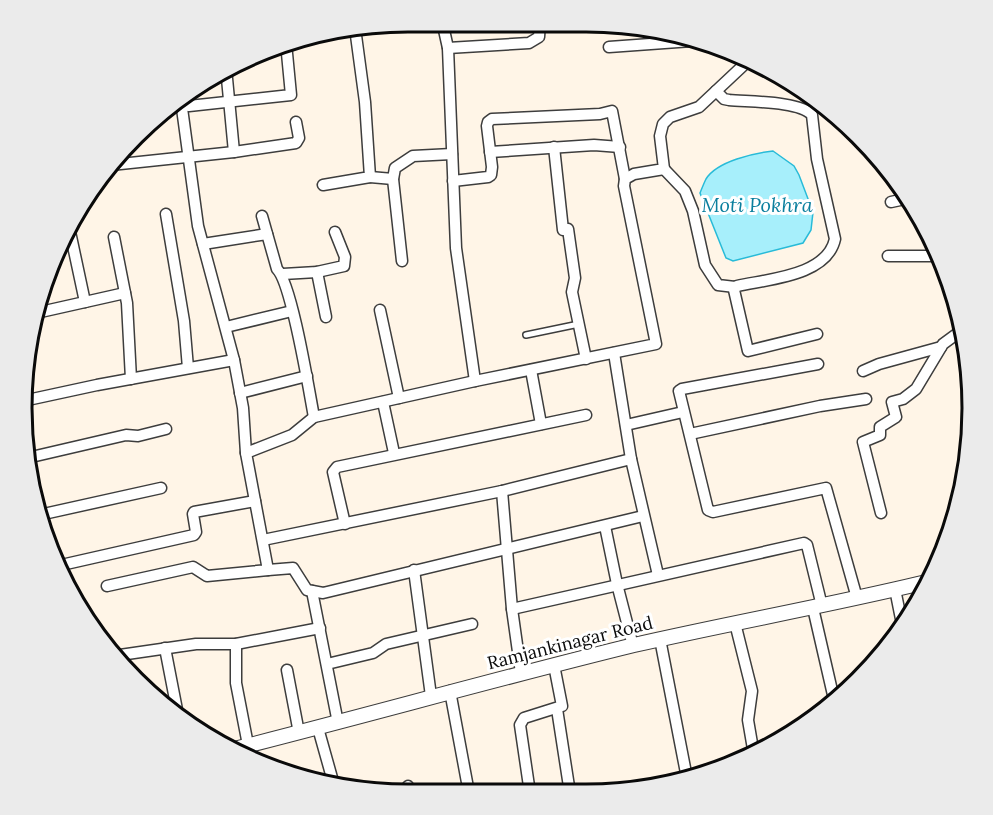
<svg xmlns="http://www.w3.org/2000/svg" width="993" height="815" font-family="Lora,serif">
	<rect width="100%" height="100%" fill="#fff5e7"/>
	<path fill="#a7effb" stroke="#28bbd8" stroke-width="1.5" d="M773 151 794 166 799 175 813 212 811 230 803 243 733 261 726 258 700 193C702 188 704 183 706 179 717 161 755 153 773 151Z"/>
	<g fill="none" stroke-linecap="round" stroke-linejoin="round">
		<g stroke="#3d3d3d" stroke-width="8">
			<polyline id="service" points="526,335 579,324"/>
		</g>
		<g stroke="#3d3d3d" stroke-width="13">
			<g id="minor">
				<polyline points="442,21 448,48 456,248 475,381"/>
				<polyline points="609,47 692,41"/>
				<polyline points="448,48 529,43 539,37 540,22"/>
				<polyline points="226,68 234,152"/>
				<path d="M716 91 724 99 729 100C748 102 800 101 812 115L817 159 835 239C827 276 768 279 737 286L734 290 748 351 817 334"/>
				<polyline points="181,98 184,105 189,106 291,95 286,43"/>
				<polyline points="181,101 198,226 234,360 243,408 246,453"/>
				<polyline points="554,147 563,230"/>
				<polyline points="490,152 594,145 620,147"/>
				<polyline points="111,165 234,152 296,143 299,138 296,122"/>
				<polyline points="664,169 685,191 693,211 705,265 718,285 735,287"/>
				<polyline points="370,177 393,179"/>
				<polyline points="453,181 488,177 491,175 492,167 487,126 488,122 492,119 600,114 612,111 625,179"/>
				<polyline points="323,185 370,177 365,102 355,28"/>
				<polyline points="891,202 905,199"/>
				<polyline points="166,214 184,321 188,368"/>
				<path d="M262 216 277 269C292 284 309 391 314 417"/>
				<polyline points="568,229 575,278 572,292 586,359"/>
				<polyline points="114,237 127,303 131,379"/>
				<polyline points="203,244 267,234"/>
				<polyline points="888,256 937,256"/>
				<polyline points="402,261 393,179 395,168 413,156 452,154"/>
				<polyline points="317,272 326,317"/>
				<polyline points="283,274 317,272 344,266 345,257 335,232"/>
				<polyline points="85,302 125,293"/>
				<polyline points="380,310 399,398"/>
				<polyline points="36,313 85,302 69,227"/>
				<polyline points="226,327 292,311"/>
				<polyline points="614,353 631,459 658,575"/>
				<polyline points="818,364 682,389 679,391 708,510 713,512 826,488 857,598"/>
				<polyline points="531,370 541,424"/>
				<polyline points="863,371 879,364 941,347"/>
				<polyline points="240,393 307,376"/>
				<polyline points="23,401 97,385 234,360"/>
				<polyline points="383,402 394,453"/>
				<polyline points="626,425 683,412"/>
				<polyline points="690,434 820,406 866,399"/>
				<polyline points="27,458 126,435 138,436 166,429"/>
				<polyline points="502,491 512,609 521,673"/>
				<polyline points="881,513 863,442 880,435 880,427 896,417 892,402 903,399 916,389 943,344 958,333"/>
				<polyline points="39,515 161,488"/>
				<polyline points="345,524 333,472 337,467 586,415"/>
				<polyline points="605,526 617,584 633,646"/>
				<polyline points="263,540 502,491 631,459"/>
				<polyline points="57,566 194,535 196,532 193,514 194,512 255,501"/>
				<polyline points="268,570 293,568 307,590 323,593 643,516"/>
				<polyline points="414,570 431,696"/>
				<polyline points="107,586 193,567 207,576 268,570 246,453 292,435 314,417 475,381 656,344 624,186 625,179 634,174 664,169 660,136 663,124 670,117 699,107 748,61"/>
				<polyline points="895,589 901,619"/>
				<polyline points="312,591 338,723"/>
				<polyline points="813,608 833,695"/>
				<polyline points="512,609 804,543 807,545 822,606"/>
				<polyline points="735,623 752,691 748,720 754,755"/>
				<polyline points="660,639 686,773"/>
				<polyline points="236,644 236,683 248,745"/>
				<polyline points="165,648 178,715"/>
				<polyline points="120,655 196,644 236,644 320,628"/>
				<polyline points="327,664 373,653 386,644 472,624"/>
				<polyline points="287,670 299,733"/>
				<polyline points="450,691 469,793"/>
				<polyline points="557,709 570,793"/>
				<polyline points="318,728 334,785"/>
				<polyline points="408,786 410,793"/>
				<polyline points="530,793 520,725 524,718 562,706 554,665"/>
			</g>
		</g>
		<g stroke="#3d3d3d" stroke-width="16">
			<path id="tertiary" d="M230 750C365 716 499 678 634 645 730 623 826 606 922 583"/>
		</g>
		<use href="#service" stroke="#fff" stroke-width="5"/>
		<use href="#minor" stroke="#fff" stroke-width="10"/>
		<use href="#tertiary" stroke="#fff" stroke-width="14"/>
	</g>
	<g text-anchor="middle" stroke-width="6" stroke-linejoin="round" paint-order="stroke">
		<g font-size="18" fill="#0a0a0a" stroke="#fff">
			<text transform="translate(570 643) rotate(-14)" y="6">Ramjankinagar Road</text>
		</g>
		<g font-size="20" font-style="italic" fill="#0b7f9e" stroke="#fff">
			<text x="757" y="212">Moti Pokhra</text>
		</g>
	</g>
	<path d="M0 0H993V815H0ZM408 32H586A376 376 0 0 1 962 408V408A376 376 0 0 1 586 784H408A376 376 0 0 1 32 408V408A376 376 0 0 1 408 32Z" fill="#ebebeb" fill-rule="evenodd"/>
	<path fill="none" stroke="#0a0a0a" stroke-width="3" d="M408 32H586A376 376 0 0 1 962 408V408A376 376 0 0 1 586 784H408A376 376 0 0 1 32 408V408A376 376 0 0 1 408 32Z"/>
</svg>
